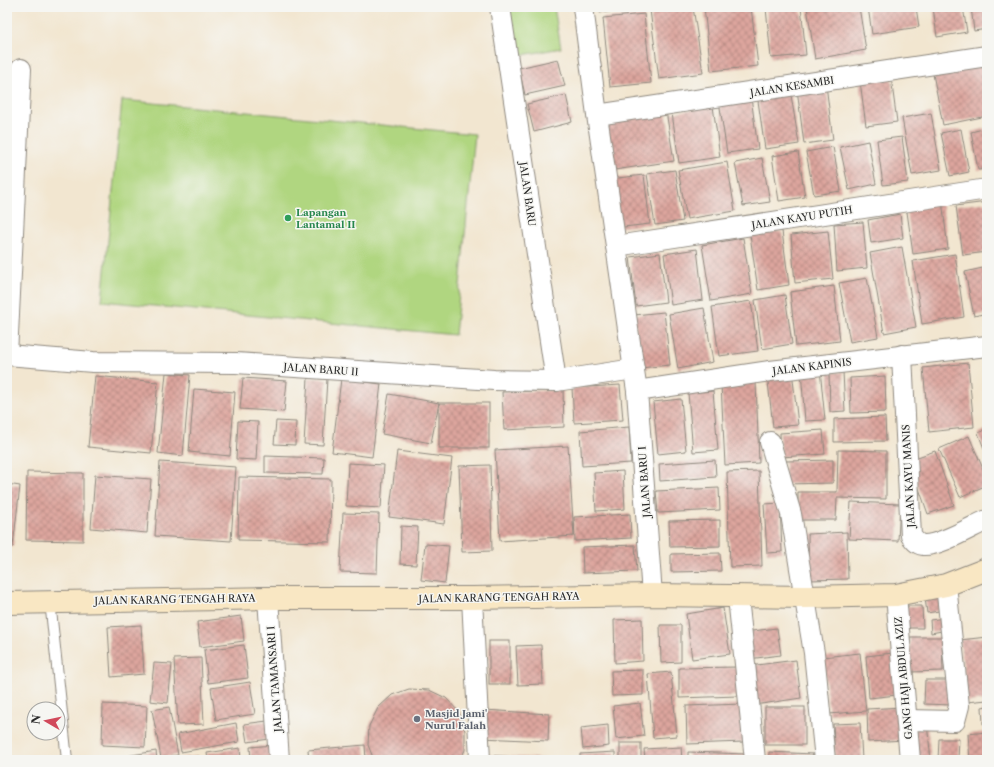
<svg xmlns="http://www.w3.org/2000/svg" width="994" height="767" font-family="'Libre Caslon Text',serif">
	<defs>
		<pattern id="building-cross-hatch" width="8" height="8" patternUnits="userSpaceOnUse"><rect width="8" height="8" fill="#dda69e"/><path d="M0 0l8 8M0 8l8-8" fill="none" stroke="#b38781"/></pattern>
	</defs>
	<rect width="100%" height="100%" fill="#f6f6f2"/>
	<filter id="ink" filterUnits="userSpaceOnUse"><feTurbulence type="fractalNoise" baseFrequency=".025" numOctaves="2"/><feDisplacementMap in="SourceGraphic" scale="8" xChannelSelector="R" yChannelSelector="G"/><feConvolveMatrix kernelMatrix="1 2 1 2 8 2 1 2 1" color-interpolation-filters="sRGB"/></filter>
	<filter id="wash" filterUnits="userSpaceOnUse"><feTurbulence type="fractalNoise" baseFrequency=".012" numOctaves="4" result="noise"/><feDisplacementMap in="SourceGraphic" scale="16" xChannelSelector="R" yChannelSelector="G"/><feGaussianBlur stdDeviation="0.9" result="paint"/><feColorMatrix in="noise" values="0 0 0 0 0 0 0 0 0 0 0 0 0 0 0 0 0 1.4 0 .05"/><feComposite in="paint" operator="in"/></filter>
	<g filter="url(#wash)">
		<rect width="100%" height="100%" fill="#f2e6d0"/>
		<g fill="#b0d680" stroke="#6e8056">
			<polygon points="509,7 554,7 561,48 517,56"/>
			<polygon points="122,100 475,134 455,335 102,301"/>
		</g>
		<g id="blocks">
			<g fill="url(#building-cross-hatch)">
				<polygon points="599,7 638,7 638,8 600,13"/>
				<polygon points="674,7 693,7 703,73 659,79 650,10"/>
				<polygon points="704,7 751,7 758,66 711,71"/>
				<polygon points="801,7 806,55 771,58 766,8"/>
				<polygon points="807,7 859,7 866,50 815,59"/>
				<polygon points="868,7 916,7 919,27 872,34"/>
				<polygon points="933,7 963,7 967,32 937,37"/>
				<polygon points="971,7 987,7 987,29 974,31"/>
				<polygon points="644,14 651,83 610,87 603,18"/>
				<polygon points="558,59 565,86 525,95 519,68"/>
				<polygon points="986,63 987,116 943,125 933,74"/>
				<polygon points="891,77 897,122 866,126 860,81"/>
				<polygon points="826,85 833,140 804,144 797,89"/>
				<polygon points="790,89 799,144 765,149 757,94"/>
				<polygon points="566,95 572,122 534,132 527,104"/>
				<polygon points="751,97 758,149 727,153 719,101"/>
				<polygon points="713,106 720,157 679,163 672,113"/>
				<polygon points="666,111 674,161 608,171 600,122"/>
				<polygon points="931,113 941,170 912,175 902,118"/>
				<polygon points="987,128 987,169 978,170 971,132"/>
				<polygon points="961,129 969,172 950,176 941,133"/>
				<polygon points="902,137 908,182 883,185 877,140"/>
				<polygon points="868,141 876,184 849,190 840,147"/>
				<polygon points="833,147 841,191 814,195 806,152"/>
				<polygon points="798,152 805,197 779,201 772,156"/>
				<polygon points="762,158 770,202 743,206 735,163"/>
				<polygon points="727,162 735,211 687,219 678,170"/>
				<polygon points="675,170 683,221 655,225 647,174"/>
				<polygon points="644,175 650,224 615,228 609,179"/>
				<polygon points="942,200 948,249 913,254 906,205"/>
				<polygon points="987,202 987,252 963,255 956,206"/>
				<polygon points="900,214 903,238 871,243 868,220"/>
				<polygon points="863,222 867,268 837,271 834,224"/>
				<polygon points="782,231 789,285 758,290 750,235"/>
				<polygon points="828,231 833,279 795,283 791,235"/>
				<polygon points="743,238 752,294 711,301 702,245"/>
				<polygon points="902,247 916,327 884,333 870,253"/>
				<polygon points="697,249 703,300 671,305 664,254"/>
				<polygon points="660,253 666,302 636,306 630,257"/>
				<polygon points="955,254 964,317 922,324 913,261"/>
				<polygon points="987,267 987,313 974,316 965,272"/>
				<polygon points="867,278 878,337 850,342 839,283"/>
				<polygon points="834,286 840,341 796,346 790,292"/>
				<polygon points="785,295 792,344 762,349 755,300"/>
				<polygon points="751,301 758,351 719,356 712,307"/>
				<polygon points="704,308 713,362 678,369 669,314"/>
				<polygon points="664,312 670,365 640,368 634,315"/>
				<polygon points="968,363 974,427 929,432 923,368"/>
				<polygon points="820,369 825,420 805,421 801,371"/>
				<polygon points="792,370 798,425 773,427 767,373"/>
				<polygon points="843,372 845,411 830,412 829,373"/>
				<polygon points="166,373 190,375 183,456 158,453"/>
				<polygon points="95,376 158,382 151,453 88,447"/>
				<polygon points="885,376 886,412 851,413 850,378"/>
				<polygon points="243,378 287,381 284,412 240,409"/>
				<polygon points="308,378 327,379 323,445 304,444"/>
				<polygon points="341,379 381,384 372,457 332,452"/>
				<polygon points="756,382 759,463 725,465 721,384"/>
				<polygon points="620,385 623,420 574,423 572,388"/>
				<polygon points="194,389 235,392 230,456 189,452"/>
				<polygon points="563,390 564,427 504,430 502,392"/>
				<polygon points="713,391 718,450 693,452 688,393"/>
				<polygon points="389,394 439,403 431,443 382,434"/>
				<polygon points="681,399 686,451 658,454 653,402"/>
				<rect x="439" y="403" width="50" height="45"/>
				<polygon points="885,417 886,441 834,442 834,419"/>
				<polygon points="238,421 258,422 256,460 236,459"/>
				<polygon points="276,421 296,422 295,445 274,444"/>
				<polygon points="629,427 631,463 582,466 580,431"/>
				<polygon points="987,429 987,456 978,433"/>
				<polygon points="823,430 825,454 781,457 780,433"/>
				<polygon points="969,436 987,478 987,485 960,497 939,449"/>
				<polygon points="568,446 574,536 500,541 495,450"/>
				<polygon points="838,450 886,451 886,499 837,498 836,520 798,520 798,492 837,492"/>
				<polygon points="397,451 452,458 444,524 389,517"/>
				<polygon points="935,451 954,505 928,514 909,460"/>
				<polygon points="265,456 324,458 323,474 265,473"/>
				<polygon points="715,460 716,477 660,481 659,464"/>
				<polygon points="833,460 833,483 785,484 785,461"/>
				<polygon points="160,462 236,467 231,541 155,536"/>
				<polygon points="348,463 384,465 381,508 346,506"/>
				<polygon points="490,465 492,551 462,552 459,466"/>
				<polygon points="623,471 625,509 596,511 594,473"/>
				<polygon points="759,471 762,566 730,567 727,472"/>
				<polygon points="27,472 83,473 83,541 26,540"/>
				<polygon points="95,475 151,479 147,533 91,528"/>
				<polygon points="239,477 331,479 330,542 238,540"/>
				<polygon points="7,484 20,486 13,547 7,546"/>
				<polygon points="719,488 720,510 658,513 656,491"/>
				<polygon points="851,502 900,504 898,541 849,539"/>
				<polygon points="780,503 782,552 767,553 764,504"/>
				<polygon points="343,513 379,514 377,573 340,572"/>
				<polygon points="630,514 631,538 575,541 574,517"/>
				<polygon points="720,520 720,546 670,547 669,521"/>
				<polygon points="401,526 418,527 416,565 400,564"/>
				<polygon points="847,532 848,579 809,580 808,534"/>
				<polygon points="425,544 449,546 445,583 421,580"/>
				<polygon points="635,545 637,571 583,573 582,547"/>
				<polygon points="720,553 721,571 671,572 671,554"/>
				<polygon points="942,595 945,610 927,613 925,598"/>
				<polygon points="902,606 922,606 923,628 903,628"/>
				<polygon points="723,608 730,654 692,659 686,614"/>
				<polygon points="241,616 244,641 200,647 197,622"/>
				<polygon points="945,618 947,630 931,633 930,620"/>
				<polygon points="642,619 643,661 615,663 614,620"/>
				<polygon points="141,625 144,674 111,677 108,627"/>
				<polygon points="660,625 681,625 681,662 661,663"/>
				<polygon points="777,628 781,655 748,659 744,632"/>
				<polygon points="910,637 942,637 943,671 910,672"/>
				<polygon points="987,637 987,700 967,702 960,640"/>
				<rect x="489" y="641" width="21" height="43"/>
				<polygon points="244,645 248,678 208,683 204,650"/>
				<polygon points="541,645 543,684 518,685 516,646"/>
				<polygon points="860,653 866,711 829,714 823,657"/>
				<polygon points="893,653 897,695 869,698 866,656"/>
				<polygon points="201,658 204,724 178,725 174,659"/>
				<polygon points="796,660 801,698 755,705 749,666"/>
				<polygon points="154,663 172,664 168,703 150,701"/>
				<polygon points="738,667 738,696 679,698 679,668"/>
				<polygon points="643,670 643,695 612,696 611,671"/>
				<polygon points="671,672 677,736 653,738 648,674"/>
				<polygon points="925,680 952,680 952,705 924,704"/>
				<polygon points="250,682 255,714 216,720 211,688"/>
				<polygon points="409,689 429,690 446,698 459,712 465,731 465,750 460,760 374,760 368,745 369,726 378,708 392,695"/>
				<polygon points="640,703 644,736 616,739 613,706"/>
				<polygon points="103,704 147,706 145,747 102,745"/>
				<polygon points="743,704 744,742 687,744 686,706"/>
				<polygon points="987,706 987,724 983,724 982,707"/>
				<polygon points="169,707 178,755 161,758 152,710"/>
				<rect x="765" y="707" width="40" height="38"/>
				<polygon points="903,707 905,740 868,742 867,709"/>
				<polygon points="484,710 549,714 548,741 482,738"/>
				<polygon points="267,721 270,739 247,742 244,724"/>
				<polygon points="236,723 239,742 181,752 178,734"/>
				<polygon points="860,723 862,760 835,760 833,724"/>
				<polygon points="927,724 931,760 917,760 914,726"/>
				<polygon points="608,725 609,746 583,749 581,728"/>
				<polygon points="987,732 987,760 970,760 968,734"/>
				<polygon points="939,739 959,739 958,760 938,760"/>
				<rect x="620" y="743" width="21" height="17"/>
				<polygon points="273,745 274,760 251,760 250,747"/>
				<polygon points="365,745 366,760 309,760 308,750"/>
				<polygon points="681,747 682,760 645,760 644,749"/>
				<polygon points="240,748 241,760 208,760 207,753"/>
				<polygon points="156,751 157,760 108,760 108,759"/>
				<polygon points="615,752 615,760 580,760 580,754"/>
				<polygon points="688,752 747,754 746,760 688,760"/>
				<polygon points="769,752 813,754 812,760 769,760"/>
				<polygon points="486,755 549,759 549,760 486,760"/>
				<polygon points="199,756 200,760 180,760 180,758"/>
			</g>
		</g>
	</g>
	<g filter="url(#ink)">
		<use href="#blocks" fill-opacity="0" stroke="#8e887e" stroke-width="1"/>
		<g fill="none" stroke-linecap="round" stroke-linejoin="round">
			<g stroke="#8e887e" stroke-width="12">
				<polyline id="service" points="50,601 67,760"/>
			</g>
			<g stroke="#8e887e" stroke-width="22">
				<g id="minor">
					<polyline points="500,7 556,381"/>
					<polyline points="583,7 597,115 637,391 652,595"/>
					<polyline points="597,115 987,56"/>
					<polyline points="616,246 987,189"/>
					<polyline points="7,355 93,362 236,363 494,380 556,381 634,369"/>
					<polyline points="7,355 21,69"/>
					<path d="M902 355 911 536C914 540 917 544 923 545 940 546 971 527 987 520"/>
					<polyline points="637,391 770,371 987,346"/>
					<polyline points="770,442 791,514 814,653 825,760"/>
					<polyline points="896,595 910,760"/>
					<polyline points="738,597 755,760"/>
					<polyline points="268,598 279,760"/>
					<polyline points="472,598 480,760"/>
					<polyline points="907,720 955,721 959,706 946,585"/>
				</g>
			</g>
			<g stroke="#8e887e" stroke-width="24">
				<polyline id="secondary" points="7,603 268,598 472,598 652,595 805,597 896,595 946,585 987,569"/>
			</g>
			<use href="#service" stroke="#fff" stroke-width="10"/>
			<use href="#minor" stroke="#fff" stroke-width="20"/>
			<use href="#secondary" stroke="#f9e7c3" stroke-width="22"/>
		</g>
	</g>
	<circle fill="#2e9e5b" stroke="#f6f6f2" stroke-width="1.5" cx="288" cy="218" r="4"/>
	<circle fill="#6b7280" stroke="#f6f6f2" stroke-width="1.5" cx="417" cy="719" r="4"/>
	<g text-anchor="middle" stroke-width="3" stroke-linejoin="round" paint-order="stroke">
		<g font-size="10" fill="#2b2b2b" stroke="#f6f6f2">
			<text transform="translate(792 86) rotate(-9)" y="4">JALAN KESAMBI</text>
			<text transform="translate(528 194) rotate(82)" y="4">JALAN BARU</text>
			<text transform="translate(802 217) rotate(-9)" y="4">JALAN KAYU PUTIH</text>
			<text transform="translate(812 366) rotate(-7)" y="4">JALAN KAPINIS</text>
			<text transform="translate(321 369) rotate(4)" y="4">JALAN BARU II</text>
			<text transform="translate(908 476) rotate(-93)" y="4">JALAN KAYU MANIS</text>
			<text transform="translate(644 482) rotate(-94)" y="4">JALAN BARU I</text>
			<text transform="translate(499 597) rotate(-1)" y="4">JALAN KARANG TENGAH RAYA</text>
			<text transform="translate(175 599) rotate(-1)" y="4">JALAN KARANG TENGAH RAYA</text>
			<text transform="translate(903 678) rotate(-95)" y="4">GANG HAJI ABDUL AZIZ</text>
			<text transform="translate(274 679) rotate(-94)" y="4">JALAN TAMANSARI I</text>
		</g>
		<g font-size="10" font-weight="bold" fill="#27864d" stroke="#f6f6f2" text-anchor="start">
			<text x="296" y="216">Lapangan<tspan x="296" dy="12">Lantamal II</tspan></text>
		</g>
		<g font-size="10" font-weight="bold" fill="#5b616d" stroke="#f6f6f2" text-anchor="start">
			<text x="425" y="717">Masjid Jami'<tspan x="425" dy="12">Nurul Falah</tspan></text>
		</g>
	</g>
	<rect width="994" height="767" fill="none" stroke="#f6f6f2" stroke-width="24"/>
	<g transform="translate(46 721) rotate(279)"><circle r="19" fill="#f6f6f2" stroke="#a5a5a2"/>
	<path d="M0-3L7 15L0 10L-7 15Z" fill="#d1495b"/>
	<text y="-6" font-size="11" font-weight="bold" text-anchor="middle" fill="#2b2b2b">N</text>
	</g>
</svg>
